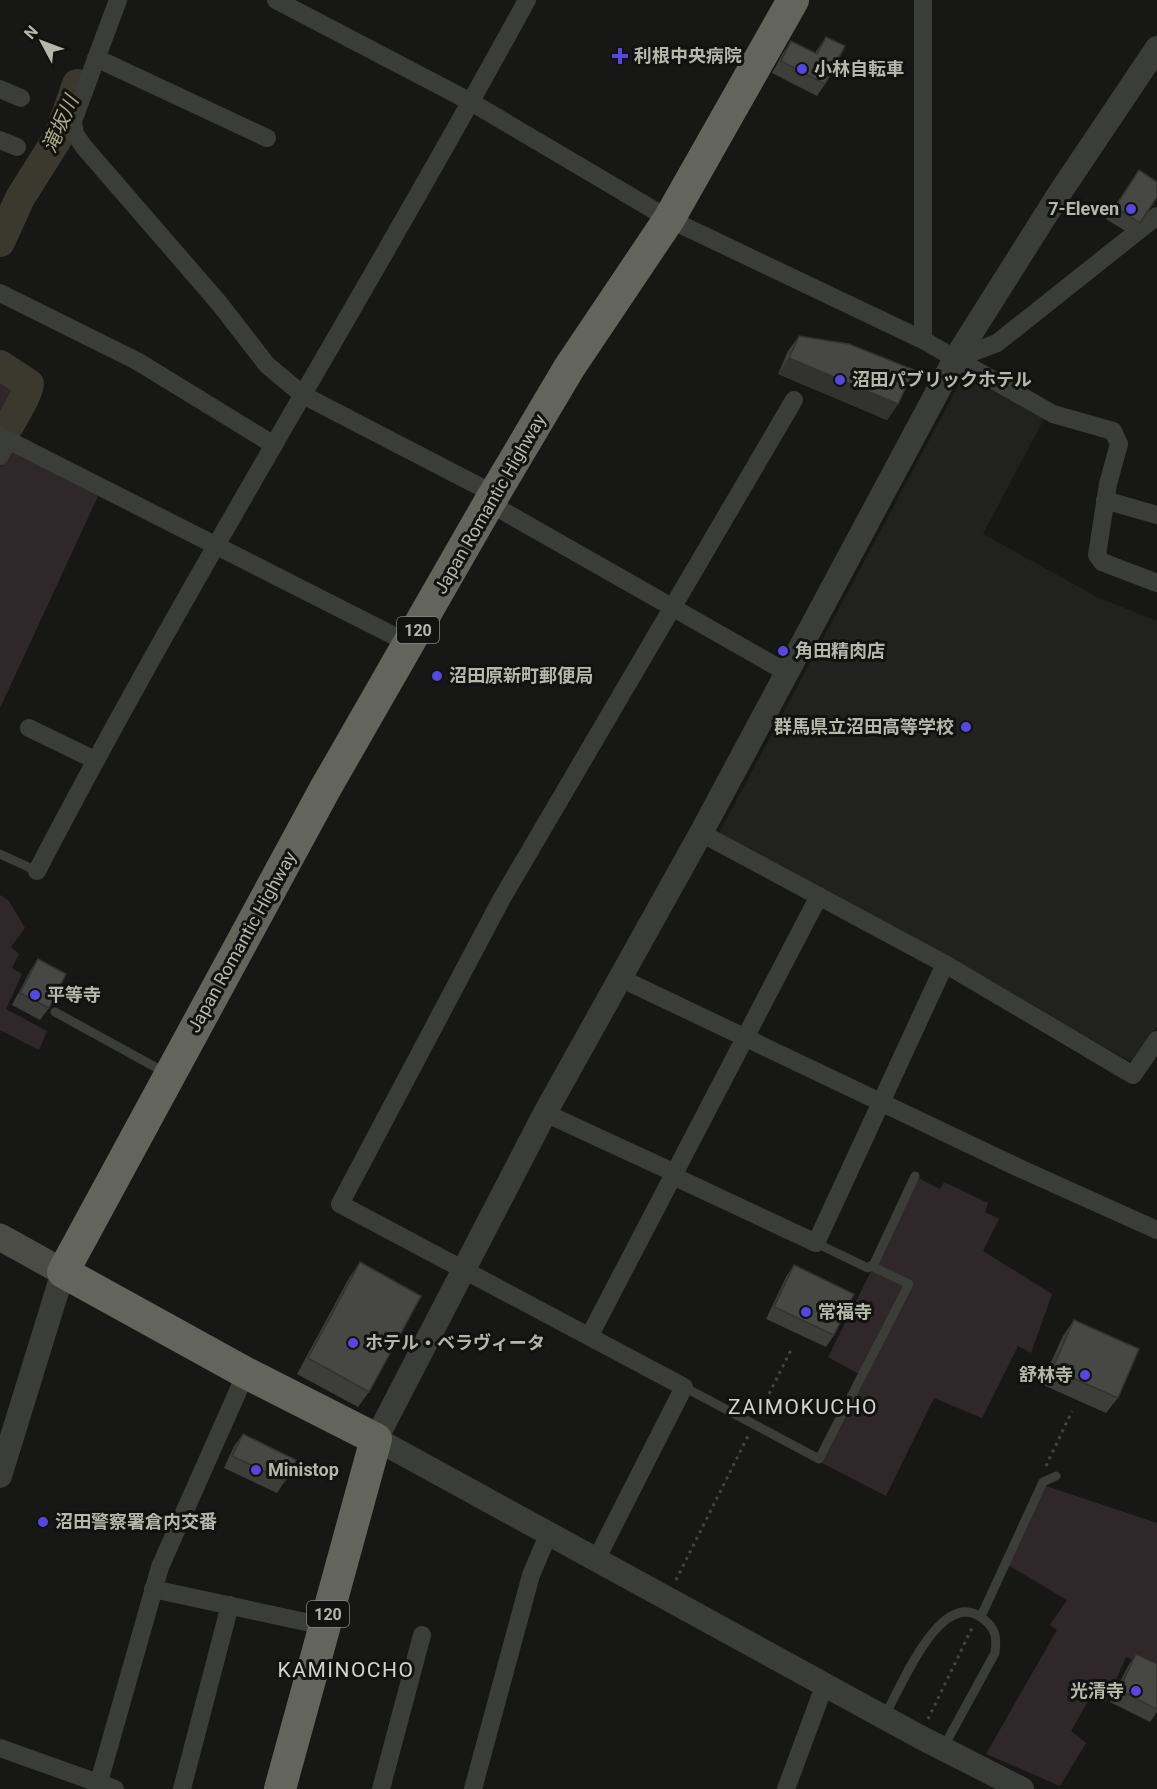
<svg xmlns="http://www.w3.org/2000/svg" width="1157" height="1789" font-family="Roboto,'Noto Sans JP',sans-serif">
	<rect width="100%" height="100%" fill="#171816"/>
	<polygon fill="#21221f" points="966,371 1045,417 983,534 1097,597 1157,621 1157,1026 1137,1060 1130,1061 719,833"/>
	<g fill="#30272a">
		<polygon points="0,374 22,388 1,424 0,424"/>
		<polygon points="12,447 100,492 0,708 0,467"/>
		<polygon points="0,895 9,901 25,928 11,947 19,954 12,968 22,974 6,1009 47,1031 39,1050 0,1030"/>
		<polygon points="918,1178 940,1189 944,1182 988,1203 985,1212 999,1219 983,1251 1052,1294 1031,1353 1018,1346 982,1418 934,1398 886,1496 820,1462 864,1377 828,1357"/>
		<polygon points="1046,1486 1157,1523 1157,1669 1126,1657 1106,1702 1091,1696 1071,1731 1086,1743 1060,1786 986,1754 1057,1630 1050,1625 1067,1600 1008,1565"/>
	</g>
	<g fill="none" stroke-linecap="round" stroke-linejoin="round">
		<g stroke="#3b392e" stroke-width="30">
			<polyline points="0,242 20,198 59,136 77,84"/>
			<path d="M0 365 29 384C29 394 6 429 0 442"/>
		</g>
		<g stroke="#43443e" stroke-width="3" stroke-dasharray="3 4.5" stroke-linecap="butt">
			<polyline points="759,1414 792,1348"/>
			<polyline points="1046,1466 1072,1411"/>
			<polyline points="676,1580 748,1436"/>
			<polyline points="928,1719 972,1628"/>
		</g>
		<g stroke="#3b3d38" stroke-width="9">
			<polyline points="0,854 37,871"/>
			<polyline points="55,1012 166,1073"/>
			<polyline points="816,1243 868,1268 874,1264 915,1176"/>
			<polyline points="684,1387 819,1459 909,1284 871,1266"/>
			<polyline points="979,1615 983,1612 1043,1482 1056,1476"/>
			<path d="M884 1717C900 1690 940 1586 982 1618 996 1628 997 1637 995 1653L943 1748"/>
		</g>
		<g stroke="#3b3d38" stroke-width="18">
			<polyline points="118,0 73,121 75,134 84,147 219,303 267,365 303,395 494,494"/>
			<polyline points="276,0 471,102 669,219 923,340 1053,414 1113,431 1119,444 1108,484 1097,555 1102,562 1157,583"/>
			<polyline points="923,0 923,340"/>
			<polyline points="96,58 267,138"/>
			<polyline points="0,89 21,98"/>
			<polyline points="0,140 17,147"/>
			<polyline points="0,293 137,361 274,445"/>
			<polyline points="955,359 997,343 1157,216"/>
			<polyline points="0,436 410,644"/>
			<polyline points="0,456 8,440"/>
			<polyline points="1105,500 1157,515"/>
			<polyline points="489,503 786,672"/>
			<polyline points="29,728 95,760"/>
			<polyline points="701,833 945,964 1133,1075 1157,1040"/>
			<path d="M37 871C191 575 368 292 527 0"/>
			<polyline points="620,978 1019,1168 1157,1230"/>
			<polyline points="545,1113 675,1173"/>
			<polyline points="673,1176 816,1243 945,964"/>
			<polyline points="590,1335 819,896"/>
			<polyline points="596,1560 684,1387 340,1204 501,900 794,400"/>
			<polyline points="153,1589 324,1626"/>
			<polyline points="0,1748 115,1789"/>
			<polyline points="97,1789 160,1567 246,1373"/>
			<polyline points="182,1789 230,1605"/>
			<polyline points="381,1789 422,1635"/>
			<polyline points="473,1789 531,1575 548,1535"/>
			<polyline points="786,1789 825,1684"/>
		</g>
		<g stroke="#3b3d38" stroke-width="24">
			<polyline points="0,1476 63,1272"/>
			<polyline points="1022,1789 920,1737 376,1439 545,1113 701,833 955,359 1059,194 1157,48"/>
		</g>
		<polyline stroke="#4b4c46" stroke-width="27" points="0,1237 63,1272"/>
		<polyline stroke="#63645c" stroke-width="32" points="280,1789 376,1439 246,1373 63,1272 325,789 489,503 569,368 669,219 793,0"/>
	</g>
	<g fill="#3d3e3a">
		<polygon points="826,37 825,84 817,96 772,73 783,53 791,41 815,53"/>
		<polygon points="1139,170 1140,223 1132,235 1106,219"/>
		<polygon points="799,336 898,404 887,420 778,374 788,351"/>
		<polygon points="38,959 49,1008 40,1020 12,1005 30,971"/>
		<polygon points="360,1262 369,1392 358,1407 297,1374 349,1278"/>
		<polygon points="794,1265 834,1335 826,1347 766,1319 786,1277"/>
		<polygon points="1074,1320 1118,1398 1106,1413 1041,1384 1063,1336"/>
		<polygon points="243,1434 285,1481 277,1493 224,1468 234,1446"/>
		<polygon points="1136,1654 1157,1664 1157,1712 1150,1722 1110,1702 1128,1666"/>
	</g>
	<polygon fill="#32322f" points="789,358 898,404 887,420 778,374"/>
	<g fill="#474843" stroke="#32322f" stroke-width="1.5">
		<polygon points="826,37 845,46 825,84 781,61 791,41 817,54"/>
		<polygon points="1139,170 1157,182 1157,197 1140,223 1115,207"/>
		<polygon points="799,336 849,344 914,370 898,404 789,358"/>
		<polygon points="38,959 66,974 49,1008 20,993"/>
		<polygon points="360,1262 421,1296 369,1392 308,1358"/>
		<polygon points="794,1265 854,1294 834,1335 774,1307"/>
		<polygon points="1074,1320 1139,1349 1118,1398 1052,1369"/>
		<polygon points="243,1434 296,1460 285,1481 232,1456"/>
		<polygon points="1136,1654 1157,1664 1157,1709 1119,1690"/>
	</g>
	<g fill="#5547e0" stroke="#121311" stroke-width="2">
		<path d="M617 47h6v6h6v6h-6v6h-6v-6h-6v-6h6z"/>
		<circle cx="802" cy="69" r="6"/>
		<circle cx="1131" cy="209" r="6"/>
		<circle cx="840" cy="380" r="6"/>
		<circle cx="783" cy="651" r="6"/>
		<circle cx="437" cy="676" r="6"/>
		<circle cx="966" cy="727" r="6"/>
		<circle cx="35" cy="995" r="6"/>
		<circle cx="806" cy="1312" r="6"/>
		<circle cx="353" cy="1343" r="6"/>
		<circle cx="1085" cy="1375" r="6"/>
		<circle cx="256" cy="1470" r="6"/>
		<circle cx="43" cy="1522" r="6"/>
		<circle cx="1136" cy="1691" r="6"/>
	</g>
	<g text-anchor="middle" stroke-width="6" stroke-linejoin="round" paint-order="stroke">
		<g fill="#121311" stroke="#84867c" stroke-width="1.5">
			<rect x="397" y="617" width="42" height="26" rx="4.5"/>
			<rect x="307" y="1601" width="42" height="26" rx="4.5"/>
		</g>
		<g font-size="16" font-weight="bold" fill="#b5b7aa">
			<text x="418" y="636">120</text>
			<text x="328" y="1620">120</text>
		</g>
		<g font-size="18" font-weight="bold" fill="#b5b7aa" stroke="#121311" text-anchor="start">
			<text x="634" y="62">利根中央病院</text>
			<text x="814" y="75">小林自転車</text>
			<text x="1119" y="215" text-anchor="end">7-Eleven</text>
			<text x="852" y="386">沼田パブリックホテル</text>
			<text x="795" y="657">角田精肉店</text>
			<text x="449" y="682">沼田原新町郵便局</text>
			<text x="954" y="733" text-anchor="end">群馬県立沼田高等学校</text>
			<text x="47" y="1001">平等寺</text>
			<text x="818" y="1318">常福寺</text>
			<text x="365" y="1349">ホテル・ベラヴィータ</text>
			<text x="1073" y="1381" text-anchor="end">舒林寺</text>
			<text x="268" y="1476">Ministop</text>
			<text x="55" y="1528">沼田警察署倉内交番</text>
			<text x="1124" y="1697" text-anchor="end">光清寺</text>
		</g>
		<g font-size="18" fill="#b5b7aa" stroke="#121311">
			<text transform="translate(490 504) rotate(-60)" y="6">Japan Romantic Highway</text>
			<text transform="translate(242 942) rotate(-61)" y="6">Japan Romantic Highway</text>
		</g>
		<g font-size="20" font-style="italic" fill="#aeaa84" stroke="#121311">
			<text transform="translate(60 124) rotate(-66)" y="7">滝坂川</text>
		</g>
		<g font-size="21" letter-spacing="1.5" fill="#d2d3ca" stroke="#121311">
			<text x="803" y="1414">ZAIMOKUCHO</text>
			<text x="346" y="1677">KAMINOCHO</text>
		</g>
	</g>
	<g transform="translate(42 42) rotate(311)" stroke="#121311" stroke-width="4.5" paint-order="stroke">
	<path d="M0-4.5L10 22L0 15L-10 22Z" fill="#b5b7aa"/>
	<text y="-9" font-size="16" font-weight="bold" text-anchor="middle" fill="#b5b7aa">N</text>
	</g>
</svg>
